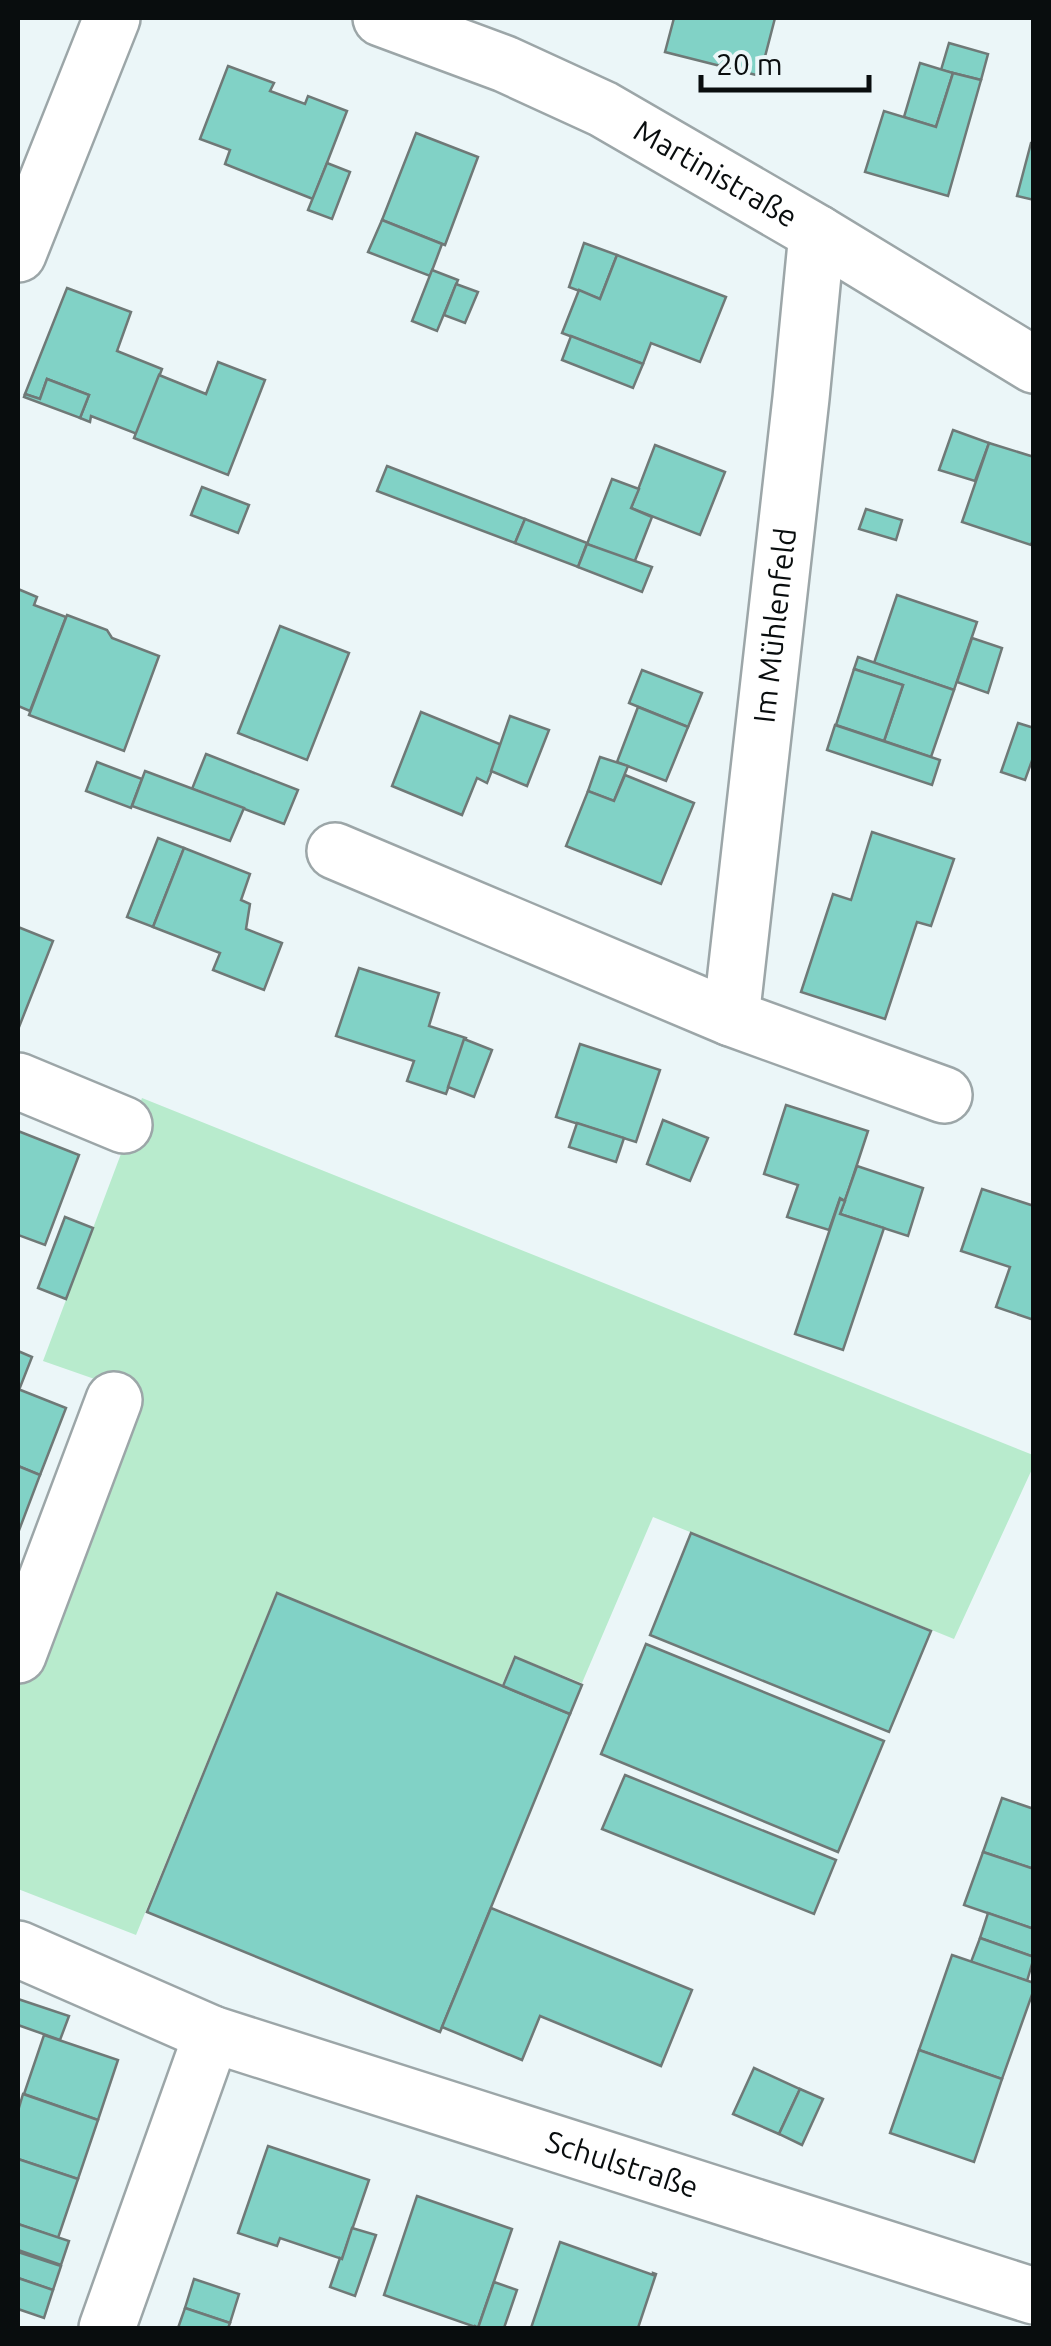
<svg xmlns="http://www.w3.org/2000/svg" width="1051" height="2346" font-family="Ubuntu,sans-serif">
	<rect width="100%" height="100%" fill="#ebf6f8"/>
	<polygon fill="#b8ebcd" points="142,1098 1033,1455 1033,1467 954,1639 653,1517 582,1683 514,1656 502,1685 276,1593 136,1935 18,1889 18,1613 106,1383 43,1361"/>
	<g fill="#81d2c6" stroke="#6f7977" stroke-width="2.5">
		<polygon points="674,18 775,18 760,76 665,52"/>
		<polygon points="949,43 988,54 981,80 941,70"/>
		<polygon points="920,63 953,73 936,127 904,117"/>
		<polygon points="228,66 274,83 270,91 305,104 308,96 347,111 313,199 225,164 230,150 200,139"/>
		<polygon points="953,73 981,80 948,196 865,172 884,111 936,127"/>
		<polygon points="416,133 478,157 445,245 382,220"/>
		<polygon points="1031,143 1034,143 1034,200 1017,196"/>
		<polygon points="327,163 350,172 332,219 308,210"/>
		<polygon points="382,220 442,244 430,276 368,252"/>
		<polygon points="584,243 617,255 600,299 569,287"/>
		<polygon points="617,255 726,297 700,362 651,343 643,364 562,333 579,290 600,299"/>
		<polygon points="432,270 458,280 437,331 412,321"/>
		<polygon points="456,284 478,292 465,323 444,315"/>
		<polygon points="67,288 131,312 117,351 162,369 137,434 91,416 90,422 80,418 89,395 47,379 40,399 25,394"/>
		<polygon points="571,336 643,364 633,388 562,360"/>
		<polygon points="218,362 265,380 228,475 134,438 159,375 206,394"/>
		<polygon points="47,379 89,395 80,418 24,397 25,394 40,399"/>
		<polygon points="953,430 989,443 975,481 939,470"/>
		<polygon points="989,443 1034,457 1034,537 1031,545 962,522"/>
		<polygon points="655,445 725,472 700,535 631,508"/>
		<polygon points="387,466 525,519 515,543 377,491"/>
		<polygon points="612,479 639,489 631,508 652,517 634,563 587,544"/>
		<polygon points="202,487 249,505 238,533 191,515"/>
		<polygon points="866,509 902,520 896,540 859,529"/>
		<polygon points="525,519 587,543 578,567 515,543"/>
		<polygon points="587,544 652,567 642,592 578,567"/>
		<polygon points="18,589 37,597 34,605 66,617 30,711 18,706"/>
		<polygon points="897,595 977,622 954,690 874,663"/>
		<polygon points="67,615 107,630 112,638 159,656 124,751 29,715"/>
		<polygon points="280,626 349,653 307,760 238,733"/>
		<polygon points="972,638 1002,648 988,693 957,682"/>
		<polygon points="858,657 954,690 931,757 884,741 903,685 854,669"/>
		<polygon points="854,669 903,685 884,741 836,725"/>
		<polygon points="642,670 702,693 688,727 629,703"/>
		<polygon points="638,707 688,727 666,781 617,762"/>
		<polygon points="421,712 502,745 487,783 477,778 462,815 392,786"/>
		<polygon points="510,716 549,730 527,786 491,771"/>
		<polygon points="1018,723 1034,728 1034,755 1025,780 1001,772"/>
		<polygon points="835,725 940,760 932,785 827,750"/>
		<polygon points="206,754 298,790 284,824 192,789"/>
		<polygon points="600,757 628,766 614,801 588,791"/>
		<polygon points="97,762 142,779 131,808 86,791"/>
		<polygon points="145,771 244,808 230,841 132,806"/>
		<polygon points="625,775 694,803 661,884 566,846 588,791 614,801"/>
		<polygon points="872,832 954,859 931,926 917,922 885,1019 801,992 833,894 851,900"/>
		<polygon points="158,838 184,848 153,927 127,917"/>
		<polygon points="184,848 250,874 241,900 250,904 246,929 282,943 264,990 213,970 220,953 153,927"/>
		<polygon points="18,927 53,941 19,1027 18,1026"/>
		<polygon points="359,968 439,993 429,1026 466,1038 446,1094 407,1081 414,1061 336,1036"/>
		<polygon points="464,1039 492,1050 474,1097 448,1087"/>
		<polygon points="580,1044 660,1070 636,1142 556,1117"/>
		<polygon points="786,1105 868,1131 845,1201 840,1198 829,1230 787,1217 798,1185 764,1174"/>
		<polygon points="663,1120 708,1138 690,1181 647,1164"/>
		<polygon points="577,1123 624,1138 616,1162 569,1147"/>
		<polygon points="18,1131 79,1155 45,1245 18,1235"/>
		<polygon points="857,1166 923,1188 908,1236 840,1214"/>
		<polygon points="982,1189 1034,1206 1034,1320 996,1307 1010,1267 961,1251"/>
		<polygon points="840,1199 845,1201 840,1214 884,1228 843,1350 795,1334"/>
		<polygon points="65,1217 93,1228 66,1299 38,1288"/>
		<polygon points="18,1351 32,1357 19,1390 18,1389"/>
		<polygon points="18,1389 66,1408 40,1475 18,1466"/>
		<polygon points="18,1466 40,1475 18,1533"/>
		<polygon points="691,1533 931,1631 889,1732 650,1635"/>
		<polygon points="277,1593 570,1714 440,2032 147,1912"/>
		<polygon points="646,1644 884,1741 838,1852 601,1754"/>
		<polygon points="515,1657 582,1685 570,1714 503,1686"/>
		<polygon points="625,1775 836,1860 814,1914 602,1829"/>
		<polygon points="1002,1798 1034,1809 1034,1869 983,1852"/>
		<polygon points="983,1852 1034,1869 1034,1929 964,1905"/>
		<polygon points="491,1908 692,1990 661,2066 540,2016 522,2060 442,2027"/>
		<polygon points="988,1913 1034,1929 1034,1957 980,1938"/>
		<polygon points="980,1938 1034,1957 1027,1981 971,1962"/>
		<polygon points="952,1955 1034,1983 1034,1989 1002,2079 919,2050"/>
		<polygon points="18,1999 69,2016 60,2040 18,2025"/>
		<polygon points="44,2035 118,2060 98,2120 24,2094"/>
		<polygon points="919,2050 1002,2079 974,2162 890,2133"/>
		<polygon points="754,2068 800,2089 779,2134 733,2114"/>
		<polygon points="800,2089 823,2099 802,2145 779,2134"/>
		<polygon points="23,2094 98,2120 78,2179 18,2159 18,2111"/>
		<polygon points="268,2146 369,2180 342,2259 280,2238 277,2246 238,2233"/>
		<polygon points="18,2159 78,2179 58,2238 18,2224"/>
		<polygon points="417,2196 512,2229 478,2328 384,2295"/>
		<polygon points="18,2224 69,2241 61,2265 18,2250"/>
		<polygon points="352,2228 376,2235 355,2296 330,2287 340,2258 342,2259"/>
		<polygon points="560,2242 653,2275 653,2273 656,2274 638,2328 531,2328"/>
		<polygon points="18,2252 61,2266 53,2290 18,2278"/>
		<polygon points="18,2278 53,2290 44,2318 18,2309"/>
		<polygon points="194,2279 239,2294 230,2323 185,2308"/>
		<polygon points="494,2282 517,2290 504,2328 474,2328 475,2326 478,2328"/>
		<polygon points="185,2308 230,2323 228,2328 178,2328"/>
	</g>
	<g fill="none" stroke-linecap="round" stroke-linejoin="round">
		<g stroke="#9ca6a8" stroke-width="60">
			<g id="minor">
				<path id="s1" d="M381 18 505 64 603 109 817 233 1034 365"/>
				<polyline points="18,254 112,18"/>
				<polyline points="335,851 731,1018 944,1095"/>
				<path id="s2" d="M731 1018 801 398 817 233"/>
				<polyline points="18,1081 124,1125"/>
				<polyline points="18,1655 114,1400"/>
				<path id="s3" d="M18 1949 212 2034 1034 2296"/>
				<polyline points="107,2328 212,2034"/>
			</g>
		</g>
		<use href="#minor" stroke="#fff" stroke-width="55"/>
	</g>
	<g text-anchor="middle" stroke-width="8" stroke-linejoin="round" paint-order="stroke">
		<g font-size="30" fill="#090d0e" stroke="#ebf6f8">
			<text dy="10" stroke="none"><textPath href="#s1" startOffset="370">Martinistraße</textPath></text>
			<text dy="10" stroke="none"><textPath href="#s2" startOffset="395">Im Mühlenfeld</textPath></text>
			<text dy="10" stroke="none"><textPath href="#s3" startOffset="642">Schulstraße</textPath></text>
		</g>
	</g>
	<rect width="1051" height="2346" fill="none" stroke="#090d0e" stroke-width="40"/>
	<path d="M701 75v15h168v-15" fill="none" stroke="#090d0e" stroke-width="5"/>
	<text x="716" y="75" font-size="30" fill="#090d0e" stroke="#ebf6f8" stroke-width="8" paint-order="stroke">20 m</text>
</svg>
